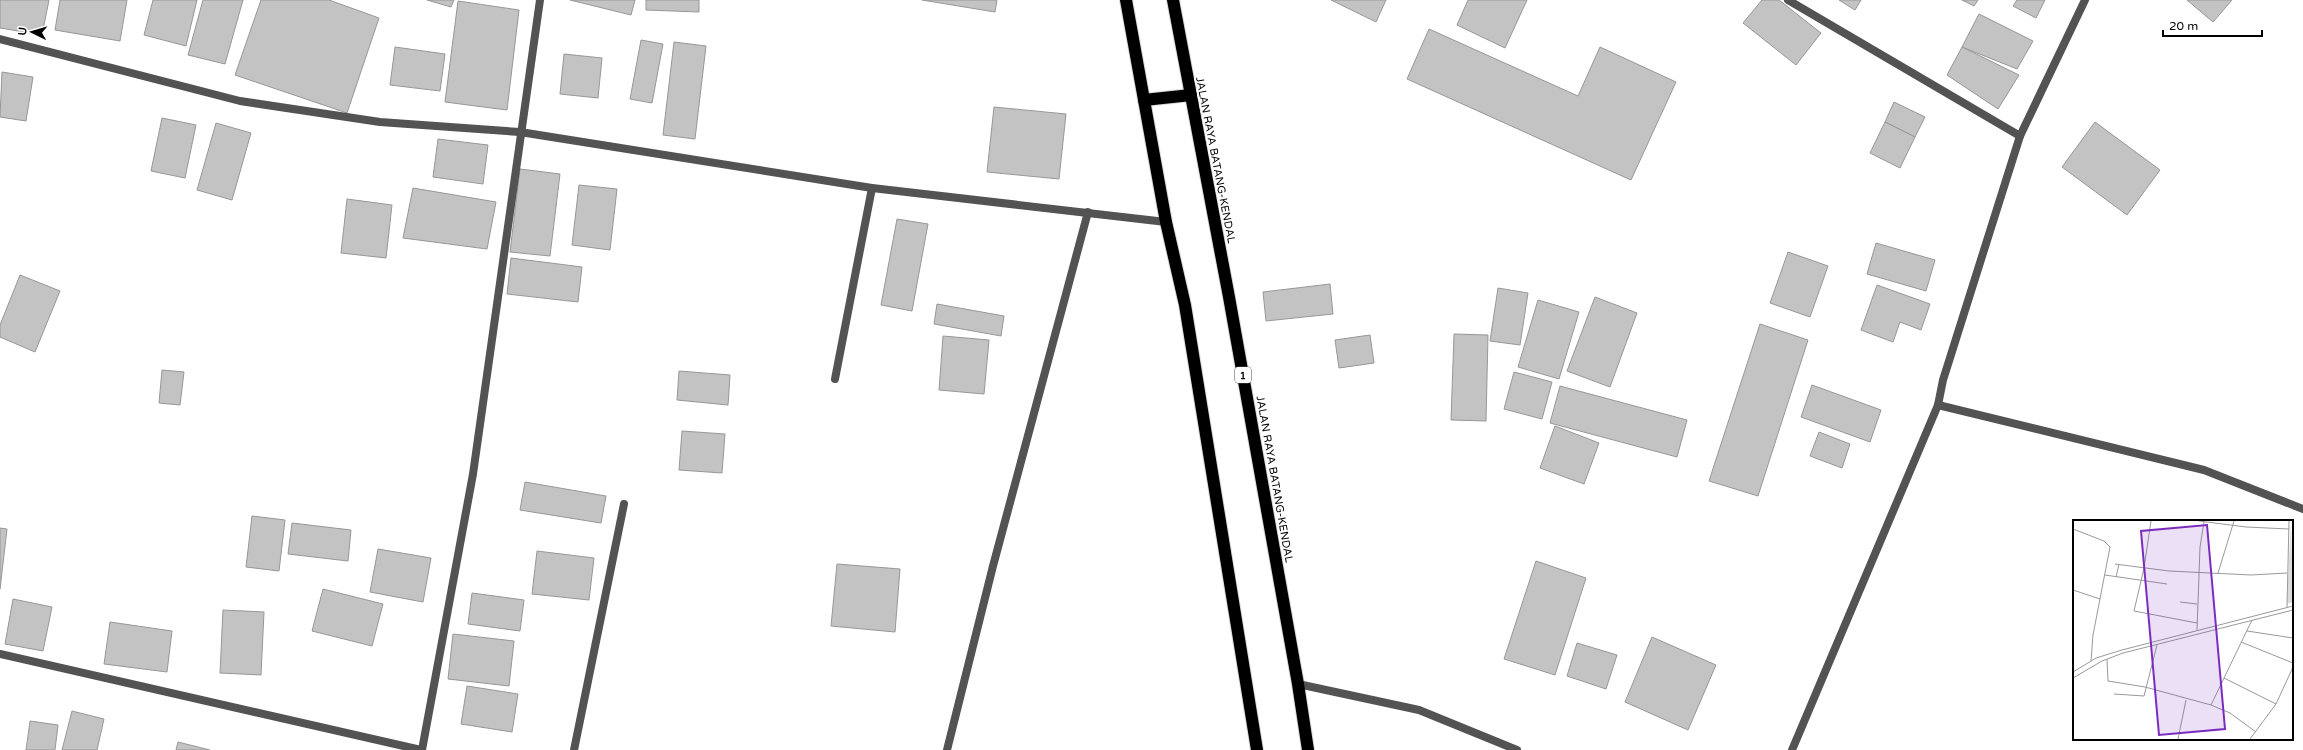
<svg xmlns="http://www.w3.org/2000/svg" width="2303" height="750" font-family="'Varela Round',sans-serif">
	<rect width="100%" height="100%" fill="#fff"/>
	<g fill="#c3c3c3" stroke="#979797">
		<polygon points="0,0 49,0 42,35 0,28"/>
		<polygon points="60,0 127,0 120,41 55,30"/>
		<polygon points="153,0 197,0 186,46 144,35"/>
		<polygon points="203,0 243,0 225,64 188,55"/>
		<polygon points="261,0 329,0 379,18 347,113 235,75"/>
		<polygon points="427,0 454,0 451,7"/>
		<polygon points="570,0 635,0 631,15"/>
		<polygon points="646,0 699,0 699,12 646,10"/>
		<polygon points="922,0 997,0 995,12"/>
		<polygon points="1331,0 1386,0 1376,22"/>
		<polygon points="1468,0 1527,0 1505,48 1457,25"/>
		<polygon points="1762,0 1779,0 1821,33 1796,65 1743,23"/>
		<polygon points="1839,0 1861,0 1855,10"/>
		<polygon points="1962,0 1978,0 1974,6"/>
		<polygon points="2017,0 2045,0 2036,18 2013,6"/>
		<polygon points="2187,0 2232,0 2213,22"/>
		<polygon points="458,1 519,10 507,110 445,102"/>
		<polygon points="1979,14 2033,41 2017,69 1962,47"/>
		<polygon points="1429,29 1578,96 1600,47 1676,82 1631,180 1407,79"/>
		<polygon points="641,40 663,44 652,103 630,99"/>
		<polygon points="674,42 706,46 695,139 663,135"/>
		<polygon points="395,47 445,54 440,91 390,85"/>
		<polygon points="1962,47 2019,75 1998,109 1947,75"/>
		<polygon points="564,54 602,58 598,98 560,94"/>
		<polygon points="2,72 33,77 26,121 0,117"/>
		<polygon points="1894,102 1925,117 1915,137 1885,122"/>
		<polygon points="994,107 1066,114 1059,179 987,172"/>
		<polygon points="162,118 196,125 185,178 151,171"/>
		<polygon points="1885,122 1915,137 1900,168 1870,153"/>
		<polygon points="2095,122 2160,170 2127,215 2062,167"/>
		<polygon points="216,123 251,133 232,200 197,190"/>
		<polygon points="438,139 488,145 483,184 433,177"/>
		<polygon points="520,169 560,174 550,256 510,252"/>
		<polygon points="579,185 617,189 610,250 572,245"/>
		<polygon points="413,188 496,202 487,249 403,238"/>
		<polygon points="347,199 392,205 386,258 341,253"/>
		<polygon points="897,219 928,224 912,311 881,305"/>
		<polygon points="1876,243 1935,260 1926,291 1867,274"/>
		<polygon points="1788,252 1828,266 1810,317 1770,303"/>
		<polygon points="511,258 582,267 578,302 507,294"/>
		<polygon points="20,275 60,291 35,352 0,337 0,325"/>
		<polygon points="1330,284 1333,314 1266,321 1263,292"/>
		<polygon points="1877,285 1930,304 1921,330 1900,322 1893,342 1861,330"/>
		<polygon points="1498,288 1528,293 1520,345 1490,341"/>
		<polygon points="1595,297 1637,313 1610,387 1567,371"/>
		<polygon points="1538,300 1579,312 1559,379 1518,367"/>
		<polygon points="937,304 1004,316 1001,336 934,324"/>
		<polygon points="1760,324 1808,340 1758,496 1709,481"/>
		<polygon points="1454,334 1488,335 1486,421 1451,420"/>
		<polygon points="1370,335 1374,363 1339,368 1335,340"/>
		<polygon points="943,336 989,340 984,394 939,390"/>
		<polygon points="162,370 184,372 180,405 159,403"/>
		<polygon points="679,371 730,375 728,405 677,400"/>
		<polygon points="1514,372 1552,382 1542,419 1504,409"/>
		<polygon points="1812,385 1881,410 1870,442 1801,417"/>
		<polygon points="1560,386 1687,420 1677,457 1550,423"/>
		<polygon points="1555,426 1599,443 1584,484 1540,468"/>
		<polygon points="682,431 725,434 722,473 679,470"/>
		<polygon points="1819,432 1850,444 1842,468 1810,456"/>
		<polygon points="525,482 606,496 601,523 520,510"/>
		<polygon points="252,516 285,520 279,571 246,567"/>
		<polygon points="292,523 351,530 348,561 288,554"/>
		<polygon points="0,528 7,529 0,589"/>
		<polygon points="378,549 431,558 423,602 370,592"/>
		<polygon points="537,551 594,558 589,600 532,594"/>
		<polygon points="1536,561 1586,578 1555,675 1504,659"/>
		<polygon points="837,564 900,569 895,632 831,626"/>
		<polygon points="323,589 383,604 372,646 312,631"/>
		<polygon points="472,593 524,600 520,631 468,624"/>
		<polygon points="13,599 52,607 43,651 5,644"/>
		<polygon points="223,610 264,612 261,675 220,673"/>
		<polygon points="110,622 172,631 167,672 104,664"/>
		<polygon points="453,634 514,641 509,686 448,679"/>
		<polygon points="1652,637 1716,665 1688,730 1625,702"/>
		<polygon points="1577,643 1617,655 1606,689 1567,676"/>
		<polygon points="467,686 518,694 512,732 461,724"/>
		<polygon points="72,711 104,719 97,750 62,750"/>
		<polygon points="30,721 58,725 55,750 26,750"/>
		<polygon points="178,742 210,750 176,750"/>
	</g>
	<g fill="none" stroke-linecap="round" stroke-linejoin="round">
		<g stroke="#dbdbdb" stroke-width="14">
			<g id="highway">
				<polyline points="1126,0 1166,222 1185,305 1257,750"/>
				<polyline points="1173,0 1229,297 1298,684 1308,750"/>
				<polyline points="1144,100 1191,95"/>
			</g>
		</g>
		<g stroke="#535353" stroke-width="8">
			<polyline points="1788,0 2020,136"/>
			<polyline points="0,39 240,101 380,122 520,132 872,188 1166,222"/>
			<polyline points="835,379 872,188"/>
			<polyline points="1938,405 2204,470 2303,509"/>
			<polyline points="0,654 421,750"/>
			<polyline points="1298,684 1419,710 1517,750"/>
			<polyline points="422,750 473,474 540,0"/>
			<polyline points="574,750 624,504"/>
			<polyline points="947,750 993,566 1088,212"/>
			<polyline points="1792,750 1938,405 1943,380 2020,136 2085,0"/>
		</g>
		<use href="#highway" stroke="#000" stroke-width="12"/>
	</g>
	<g text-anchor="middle" stroke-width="4" stroke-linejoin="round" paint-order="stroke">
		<rect fill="#fff" stroke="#4c4c4c" stroke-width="1" x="1235" y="367" width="16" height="16" rx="3"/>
		<g font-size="10" font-weight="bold" fill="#000">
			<text x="1243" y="379">1</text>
		</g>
		<g font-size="11" fill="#000" stroke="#fff">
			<text transform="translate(1216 160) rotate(79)" y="4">JALAN RAYA BATANG-KENDAL</text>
			<text transform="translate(1275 479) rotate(80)" y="4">JALAN RAYA BATANG-KENDAL</text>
		</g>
	</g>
	<g transform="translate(2073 520)">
		<rect width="220" height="220" fill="#fff"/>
		<path d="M218 1 220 82 214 84 216 40Z" fill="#dadada"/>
		<path fill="none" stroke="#999" stroke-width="1" d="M78 1 71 48 61 91 124 103M126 1 173 7 216 9M0 9 31 21 37 27 20 115 18 141M42 44 96 51 178 55 214 53M145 53 161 1M32 55 94 64M43 57 46 44M0 70 27 79M107 82 124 84M214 87 216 1M124 110 127 27 131 2M174 111 220 118M168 122 220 143M34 139 35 161 72 167 138 185 157 193 183 212M0 152 23 138 49 130 220 86M0 158 29 141 50 133 220 90M151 158 203 184M41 174 71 176 84 125M138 185 179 100M105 219 113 180M177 219 203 184 220 147"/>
		<path fill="#7b2cbf" fill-opacity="0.15" stroke="#7b2cbf" stroke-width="2" d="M134 5 152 209 86 215 68 11Z"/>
		<rect width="220" height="220" fill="none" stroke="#000" stroke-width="2"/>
	</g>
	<g transform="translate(32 32) rotate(275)" stroke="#ffffff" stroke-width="3" paint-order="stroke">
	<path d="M0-3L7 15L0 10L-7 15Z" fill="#000000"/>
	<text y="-6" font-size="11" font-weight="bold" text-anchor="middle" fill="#000000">U</text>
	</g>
	<path d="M2163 30v6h99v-6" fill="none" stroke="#000000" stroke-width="2"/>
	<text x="2169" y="30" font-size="12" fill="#000000" stroke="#ffffff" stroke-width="3" paint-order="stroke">20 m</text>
</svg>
